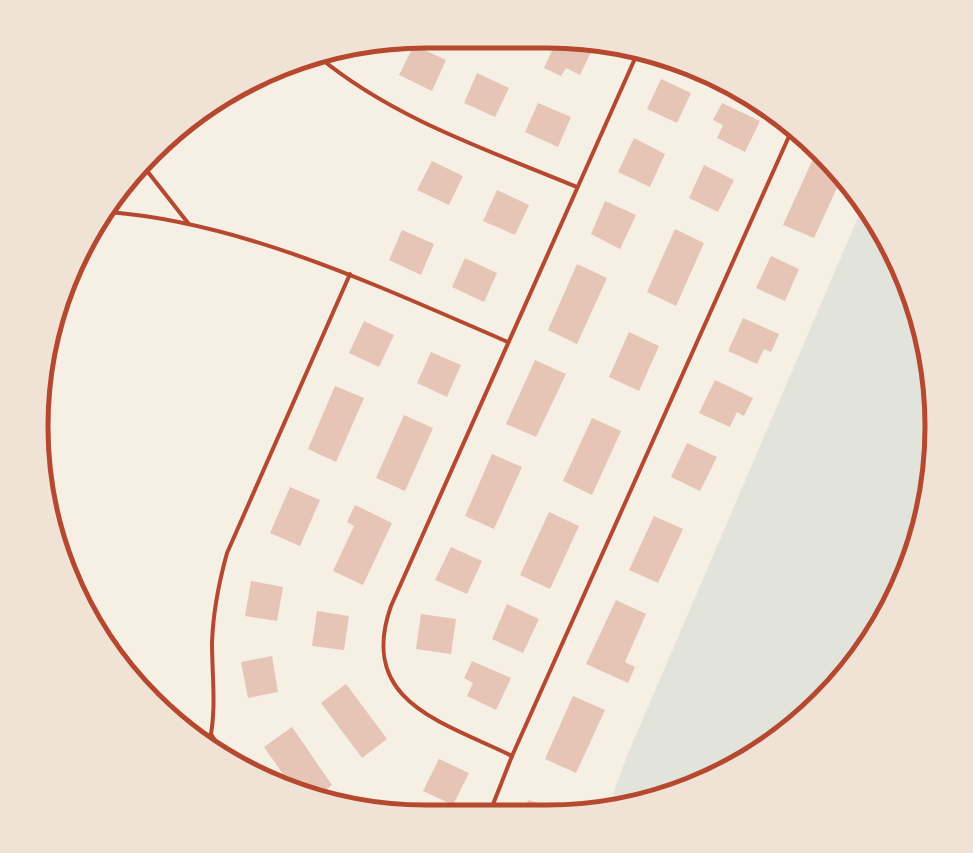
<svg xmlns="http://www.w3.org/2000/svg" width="973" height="853" font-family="'Archivo Narrow',sans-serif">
	<rect width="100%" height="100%" fill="#f6efe4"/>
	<polygon fill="#e2e4dc" points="862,208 880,234 912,303 929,376 931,452 919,526 892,597 852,661 800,716 739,760 670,792 617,802 613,794 627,756"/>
	<g fill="#e6c5b7">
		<polygon points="555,44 595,44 580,75 566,68 561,76 544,68"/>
		<polygon points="414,45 446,60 432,91 399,75"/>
		<polygon points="368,49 363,54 358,50"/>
		<polygon points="477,73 509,88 495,117 464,103"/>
		<polygon points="661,79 691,93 677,123 647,109"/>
		<polygon points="538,103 571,117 558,147 525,132"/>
		<polygon points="722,103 760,121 745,152 717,138 723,125 713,120"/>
		<polygon points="634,138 665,154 650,187 618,172"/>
		<polygon points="432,161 463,176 449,205 417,190"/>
		<polygon points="812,161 836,172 841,179 814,238 783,225"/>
		<polygon points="704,165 734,180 718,212 689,198"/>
		<polygon points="497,190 529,205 515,235 483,221"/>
		<polygon points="605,201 636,215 620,249 591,234"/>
		<polygon points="675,229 704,243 676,306 647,292"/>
		<polygon points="402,230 434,244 421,275 389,260"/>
		<polygon points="771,256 799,269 785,301 756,288"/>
		<polygon points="465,258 497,273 484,302 452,287"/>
		<polygon points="577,264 607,278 577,344 548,330"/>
		<polygon points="743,318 779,334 771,352 764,349 757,364 728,351"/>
		<polygon points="364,321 394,335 379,367 349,353"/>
		<polygon points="629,332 659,346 639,391 609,377"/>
		<polygon points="431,352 461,365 447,397 417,383"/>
		<polygon points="535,360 566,374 536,437 506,424"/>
		<polygon points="715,380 753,398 744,416 737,412 730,427 699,413"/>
		<polygon points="335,386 364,398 336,462 308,449"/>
		<polygon points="404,415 433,428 405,491 376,478"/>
		<polygon points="592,418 621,431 592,495 563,481"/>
		<polygon points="687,443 717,457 700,491 671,477"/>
		<polygon points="492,454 522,467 494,529 465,516"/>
		<polygon points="290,487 320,500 300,546 270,533"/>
		<polygon points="355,505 392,523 363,585 333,571 354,526 347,522"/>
		<polygon points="549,512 579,526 550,589 520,575"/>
		<polygon points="654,516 683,529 658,583 629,570"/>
		<polygon points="451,547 482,561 467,594 435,580"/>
		<polygon points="251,581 283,587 277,621 245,616"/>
		<polygon points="616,600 646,614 625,662 635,667 628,683 586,664"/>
		<polygon points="507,604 539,619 523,653 492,639"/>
		<polygon points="317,611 349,616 344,650 312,646"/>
		<polygon points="421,614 456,619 451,654 416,649"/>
		<polygon points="272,656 278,692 248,698 241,662"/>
		<polygon points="472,661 511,678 496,710 467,696 473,683 464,678"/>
		<polygon points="346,684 387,739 362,758 321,703"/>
		<polygon points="573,696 605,710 576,773 545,759"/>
		<polygon points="292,727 332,785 319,795 292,787 264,747"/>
		<polygon points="439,759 469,773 453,805 423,791"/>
		<polygon points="528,800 568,811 525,811"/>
	</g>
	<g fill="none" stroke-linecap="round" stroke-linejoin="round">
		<g stroke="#b5482f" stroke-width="4">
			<path d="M319 57C394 119 488 150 577 187"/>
			<polyline points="144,167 188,223"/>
			<path d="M109 212C246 223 382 288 508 342"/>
			<polyline points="45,468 49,349"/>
			<polyline points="211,734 222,752"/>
			<path d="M209 744C217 711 212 676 212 643 213 612 219 582 227 553L350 274"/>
			<path d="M512 756C443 722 357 702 391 606L637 54"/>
			<polyline points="490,812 512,756 790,134"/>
		</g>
	</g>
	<path d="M0 0H973V853H0ZM426 48H547A378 378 0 0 1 925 426V427A378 378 0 0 1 547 805H426A378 378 0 0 1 48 427V426A378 378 0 0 1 426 48Z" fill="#f1e2d6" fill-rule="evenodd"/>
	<path fill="none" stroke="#b5482f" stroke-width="5" d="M426 48H547A378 378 0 0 1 925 426V427A378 378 0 0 1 547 805H426A378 378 0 0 1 48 427V426A378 378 0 0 1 426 48Z"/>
</svg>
